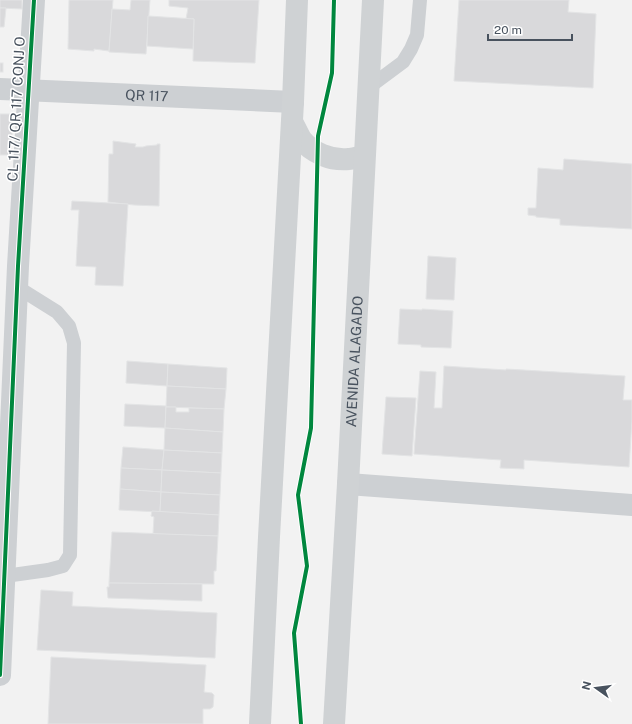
<svg xmlns="http://www.w3.org/2000/svg" width="632" height="724" font-family="'Public Sans',sans-serif">
	<rect width="100%" height="100%" fill="#f2f2f2"/>
	<g fill="#d9d9db" stroke="#e3e4e5">
		<polygon points="0,0 22,0 22,9 0,8"/>
		<polygon points="69,0 113,0 109,51 94,49 94,51 68,49"/>
		<polygon points="131,0 150,0 146,54 109,52 112,9 130,10"/>
		<polygon points="169,0 259,0 255,63 193,61 194,19 186,19 188,8 169,6"/>
		<polygon points="459,0 569,0 568,12 596,14 593,88 454,81"/>
		<polygon points="0,8 6,8 4,27 0,27"/>
		<polygon points="148,16 194,19 193,49 147,46"/>
		<rect x="0" y="63" width="3" height="9"/>
		<polygon points="0,114 13,114 11,155 0,155"/>
		<polygon points="113,141 136,144 135,147 143,147 146,146 157,145 157,144 160,144 159,206 134,205 108,202 109,154 113,154"/>
		<polygon points="564,159 632,164 632,229 560,225 560,219 536,217 536,216 528,215 528,208 536,208 538,168 563,170"/>
		<polygon points="72,201 128,204 123,286 95,285 96,267 76,266 79,210 71,210"/>
		<polygon points="428,256 456,258 454,300 426,299"/>
		<polygon points="400,309 422,310 422,309 453,311 451,348 421,347 421,345 398,344"/>
		<polygon points="127,361 168,364 167,386 126,383"/>
		<polygon points="168,364 227,368 226,389 167,386"/>
		<polygon points="444,366 506,370 506,369 625,376 623,400 632,400 632,420 629,467 524,460 524,469 500,468 501,460 414,454 420,371 436,372 434,408 442,408"/>
		<polygon points="167,386 226,389 224,409 166,407"/>
		<polygon points="386,397 416,398 412,456 382,454"/>
		<polygon points="125,404 166,406 165,428 124,426"/>
		<polygon points="166,407 176,407 176,412 189,412 189,408 224,409 223,432 165,428"/>
		<polygon points="165,428 223,432 222,453 164,450"/>
		<polygon points="123,447 164,450 162,470 121,468"/>
		<polygon points="164,450 222,453 221,473 162,470"/>
		<polygon points="121,468 162,470 161,492 120,489"/>
		<polygon points="162,470 221,473 220,495 161,492"/>
		<polygon points="120,489 161,492 160,512 119,510"/>
		<polygon points="161,492 220,495 219,515 160,512"/>
		<polygon points="152,511 219,515 218,536 153,534 154,517 151,516"/>
		<polygon points="112,532 218,536 216,571 214,571 214,584 109,583"/>
		<polygon points="109,583 202,584 202,601 108,598 107,587 109,587"/>
		<polygon points="41,590 73,592 72,606 217,613 215,658 37,650"/>
		<polygon points="51,657 206,665 204,692 212,693 214,695 213,707 210,709 203,709 203,724 48,724"/>
	</g>
	<g fill="none" stroke-linecap="round" stroke-linejoin="round">
		<g stroke="#cdd0d3" stroke-width="14">
			<polyline points="368,88 403,62 411,49 417,35 420,0"/>
			<polyline points="5,576 48,570 63,566 70,555 74,343 69,326 57,312 17,287"/>
		</g>
		<g stroke="#cdd0d3" stroke-width="22">
			<path id="s1" d="M0 89 293 102"/>
			<polyline points="348,484 632,505"/>
			<polyline points="0,675 18,266 34,0"/>
		</g>
		<g stroke="#cfd2d4" stroke-width="22">
			<path d="M292 122C295 127 298 134 301 139 312 153 331 161 349 159 354 159 359 157 364 156"/>
			<polyline points="260,724 269,537 293,102 297,0"/>
			<path id="s2" d="M334 724 348 484 373 0"/>
		</g>
		<g stroke="#fff" stroke-width="6">
			<g id="cycleway">
				<polyline points="0,675 18,266 34,0"/>
				<polyline points="301,724 294,633 307,566 298,495 311,428 318,136 332,73 334,0"/>
			</g>
		</g>
		<use href="#cycleway" stroke="#00873e" stroke-width="4"/>
	</g>
	<g text-anchor="middle" stroke-width="3" stroke-linejoin="round" paint-order="stroke">
		<g font-size="14" fill="#48525e" stroke="#fff">
			<text dy="5" stroke="none"><textPath href="#s1" startOffset="147">QR 117</textPath></text>
			<text transform="translate(16 109) rotate(-87)" y="5">CL 117/ QR 117 CONJ O</text>
			<text dy="5" stroke="none"><textPath href="#s2" startOffset="363">AVENIDA ALAGADO</textPath></text>
		</g>
	</g>
	<g transform="translate(596 688) rotate(284)" stroke="#ffffff" stroke-width="3" paint-order="stroke">
	<path d="M0-3L7 15L0 10L-7 15Z" fill="#48525e"/>
	<text y="-6" font-size="11" font-weight="bold" text-anchor="middle" fill="#48525e">N</text>
	</g>
	<path d="M488 34v6h84v-6" fill="none" stroke="#48525e" stroke-width="2"/>
	<text x="494" y="34" font-size="12" fill="#48525e" stroke="#ffffff" stroke-width="3" paint-order="stroke">20 m</text>
</svg>
